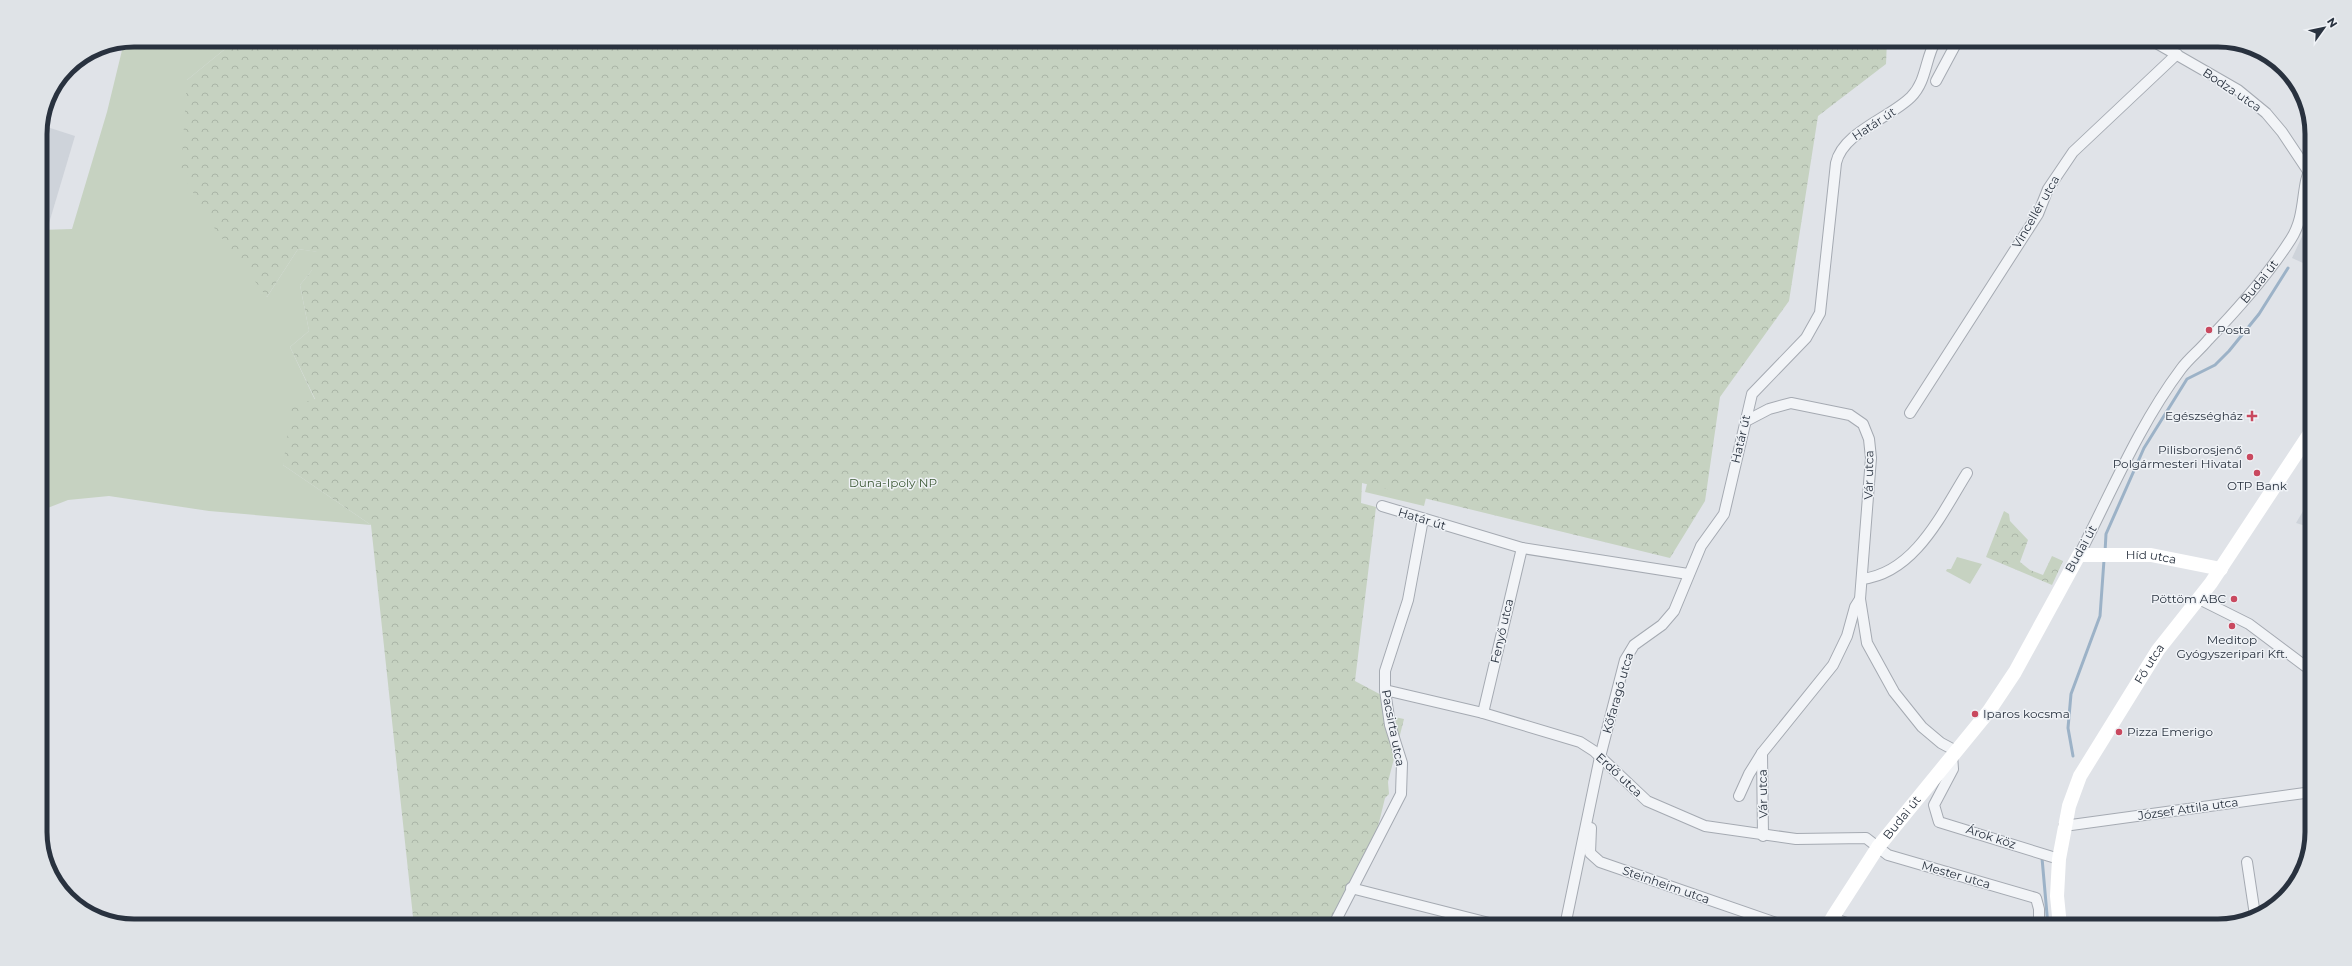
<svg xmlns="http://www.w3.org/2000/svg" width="2352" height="966" font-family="Montserrat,sans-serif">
	<defs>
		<pattern id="forest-crowns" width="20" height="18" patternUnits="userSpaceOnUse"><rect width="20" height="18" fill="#c6d2c1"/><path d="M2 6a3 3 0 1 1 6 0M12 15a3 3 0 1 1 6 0" fill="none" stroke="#aab5a7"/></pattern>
	</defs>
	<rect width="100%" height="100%" fill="#e0e3e8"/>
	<g fill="#ced3da">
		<polygon points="41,125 75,136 47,230 40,230"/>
		<polygon points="2312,215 2312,267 2292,258"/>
		<polygon points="2312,496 2312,545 2306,544 2309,527 2296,523"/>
	</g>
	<g fill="#c6d2c1">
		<polygon points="134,40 236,40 187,80 267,297 298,249 326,253 300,285 309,331 290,347 315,400 283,465 371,525 209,511 109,496 68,500 40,511 40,230 72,229 107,112 124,42"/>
		<polygon points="1373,460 1432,474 1424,506 1365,492"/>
		<polygon points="1957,557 1982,564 1970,584 1946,571 1947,569 1951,569"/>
	</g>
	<g fill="url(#forest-crowns)">
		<polygon points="236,40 1887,40 1886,64 1818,116 1789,301 1720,397 1705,501 1670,558 1362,483 1361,503 1376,507 1355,681 1387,698 1385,715 1404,719 1388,782 1389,794 1385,798 1376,835 1332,926 414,926 371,525 283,465 292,406 315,399 290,347 309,331 300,285 312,270 310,268 317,252 298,249 267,297 215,229 181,172 187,80"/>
		<polygon points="2004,511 2009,514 2010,521 2028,540 2020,562 2030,570 2043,575 2052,556 2063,561 2052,585 1986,557"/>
	</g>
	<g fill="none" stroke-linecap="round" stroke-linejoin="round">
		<g stroke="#9cb2c7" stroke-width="3">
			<polyline points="2105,552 2106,534 2144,448 2187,379 2215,365 2229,351 2259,314 2288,268"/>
			<polyline points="2073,756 2068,728 2071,694 2100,616 2104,560"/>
			<polyline points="2042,858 2048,926"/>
		</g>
		<g stroke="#a5aab2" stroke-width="12">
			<g id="street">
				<polyline points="2151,40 2238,90 2266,113 2282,132 2308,171"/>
				<polyline points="1936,81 1958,40"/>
				<polyline points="1910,413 2038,214 2048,189 2073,152 2177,54"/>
				<polyline points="1746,421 1769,409 1791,403 1850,415 1863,424 1869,439 1871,458 1860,599 1855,607 1847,636 1833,665 1762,753 1763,836"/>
				<polyline points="1382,506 1522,548 1688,574"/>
				<path id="s1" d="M2079 555C2111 493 2139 425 2181 369 2189 358 2200 350 2208 340 2235 312 2270 272 2291 239 2307 214 2300 186 2312 164"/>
				<path d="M1862 579C1915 573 1942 513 1967 473"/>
				<polyline points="1860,599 1867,643 1894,692 1922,727 1941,743 1956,751"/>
				<polyline points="2199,599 2249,624 2305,666 2312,669"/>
				<polyline points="1385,690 1483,713 1580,742 1594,751 1647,801 1705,826 1796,839 1866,838 1888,855 2036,898 2039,909 2039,926"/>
				<polyline points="1483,713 1522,548"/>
				<polyline points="1952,755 1953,769 1934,805 1939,822 2059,859"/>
				<polyline points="1739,796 1749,774 1762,753"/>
				<polyline points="2064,826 2312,792"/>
				<polyline points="1591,828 1590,853 1600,862 1785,926"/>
				<polyline points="2247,862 2255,915"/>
				<polyline points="1351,888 1501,926"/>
				<polyline points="1831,918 1856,926"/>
				<polyline points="1333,926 1401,794 1402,763 1390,725 1385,690 1385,671 1408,600 1423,519"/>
				<path d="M1565 926 1600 757 1625 660 1634 645 1662 625 1674 611 1701 546 1724 514 1752 394 1806 338 1820 313 1836 163C1843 132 1890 118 1911 97 1927 81 1925 58 1936 40"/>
			</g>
		</g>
		<use href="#street" stroke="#f2f4f7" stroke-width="10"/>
		<g stroke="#fff" stroke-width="14">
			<path id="s2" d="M1827 926 1878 847 1989 711 2015 672 2079 555H2151L2221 569"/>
			<path id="s3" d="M2060 926 2057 896 2059 859 2069 806 2080 776 2158 650 2211 583 2312 430"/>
		</g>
	</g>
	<g fill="#c9495f" stroke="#eff2f6" stroke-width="1.5">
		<circle cx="2209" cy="330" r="4"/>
		<path d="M2250 410h4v4h4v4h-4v4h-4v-4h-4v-4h4z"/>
		<circle cx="2250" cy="457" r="4"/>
		<circle cx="2257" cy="473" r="4"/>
		<circle cx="2234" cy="599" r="4"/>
		<circle cx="2232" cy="626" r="4"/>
		<circle cx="1975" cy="714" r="4"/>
		<circle cx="2119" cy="732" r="4"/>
	</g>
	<g text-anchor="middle" stroke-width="3" stroke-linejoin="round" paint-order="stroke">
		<g font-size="12" fill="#29323f" stroke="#eff2f6">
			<text transform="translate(2232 90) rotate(34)" y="4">Bodza utca</text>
			<text transform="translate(1874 124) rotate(-33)" y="4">Határ út</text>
			<text transform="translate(2036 212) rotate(-60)" y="4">Vincellér utca</text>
			<text dy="4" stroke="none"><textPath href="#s1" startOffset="330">Budai út</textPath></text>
			<text transform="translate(1741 439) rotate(-77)" y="4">Határ út</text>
			<text transform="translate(1869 475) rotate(-89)" y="4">Vár utca</text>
			<text transform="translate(1422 519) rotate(17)" y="4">Határ út</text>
			<text transform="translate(2081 549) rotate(-61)" y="4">Budai út</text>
			<text dy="4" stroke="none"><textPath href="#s2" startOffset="522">Híd utca</textPath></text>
			<text transform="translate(1502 631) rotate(-77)" y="4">Fenyő utca</text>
			<text dy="4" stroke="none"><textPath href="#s3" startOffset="285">Fő utca</textPath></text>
			<text transform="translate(1618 693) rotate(-74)" y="4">Kőfaragó utca</text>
			<text transform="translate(1393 728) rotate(79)" y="4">Pacsirta utca</text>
			<text transform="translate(1619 775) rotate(43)" y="4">Erdő utca</text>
			<text transform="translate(1763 794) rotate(-91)" y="4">Vár utca</text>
			<text transform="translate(2188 809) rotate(-8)" y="4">József Attila utca</text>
			<text dy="4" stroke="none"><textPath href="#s2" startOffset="132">Budai út</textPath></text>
			<text transform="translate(1991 837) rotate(18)" y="4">Árok köz</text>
			<text transform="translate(1956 875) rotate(16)" y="4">Mester utca</text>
			<text transform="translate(1666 885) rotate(19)" y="4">Steinheim utca</text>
		</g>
		<g font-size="12" fill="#29323f" stroke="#eff2f6" text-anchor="start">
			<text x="2217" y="334">Posta</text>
			<text x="2243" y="420" text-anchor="end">Egészségház</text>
			<text x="2242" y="454" text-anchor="end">Pilisborosjenő<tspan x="2242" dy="14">Polgármesteri Hivatal</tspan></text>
			<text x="2257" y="490" text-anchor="middle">OTP Bank</text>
			<text x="2226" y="603" text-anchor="end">Pöttöm ABC</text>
			<text x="2232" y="644" text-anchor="middle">Meditop<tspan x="2232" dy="14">Gyógyszeripari Kft.</tspan></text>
			<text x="1983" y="718">Iparos kocsma</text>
			<text x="2127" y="736">Pizza Emerigo</text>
		</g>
		<g font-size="12" fill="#3e5a37" stroke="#eff2f6">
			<text x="893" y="487">Duna-Ipoly NP</text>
		</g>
	</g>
	<path d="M0 0H2352V966H0ZM134 47H2218A87 87 0 0 1 2305 134V832A87 87 0 0 1 2218 919H134A87 87 0 0 1 47 832V134A87 87 0 0 1 134 47Z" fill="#dfe3e7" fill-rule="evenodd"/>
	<path fill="none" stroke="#29323f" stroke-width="5" d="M134 47H2218A87 87 0 0 1 2305 134V832A87 87 0 0 1 2218 919H134A87 87 0 0 1 47 832V134A87 87 0 0 1 134 47Z"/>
	<g transform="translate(2324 28) rotate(57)" stroke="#eff2f6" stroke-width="3" paint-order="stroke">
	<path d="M0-3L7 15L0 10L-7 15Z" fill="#29323f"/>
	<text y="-6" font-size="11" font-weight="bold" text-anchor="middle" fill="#29323f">N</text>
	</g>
</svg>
